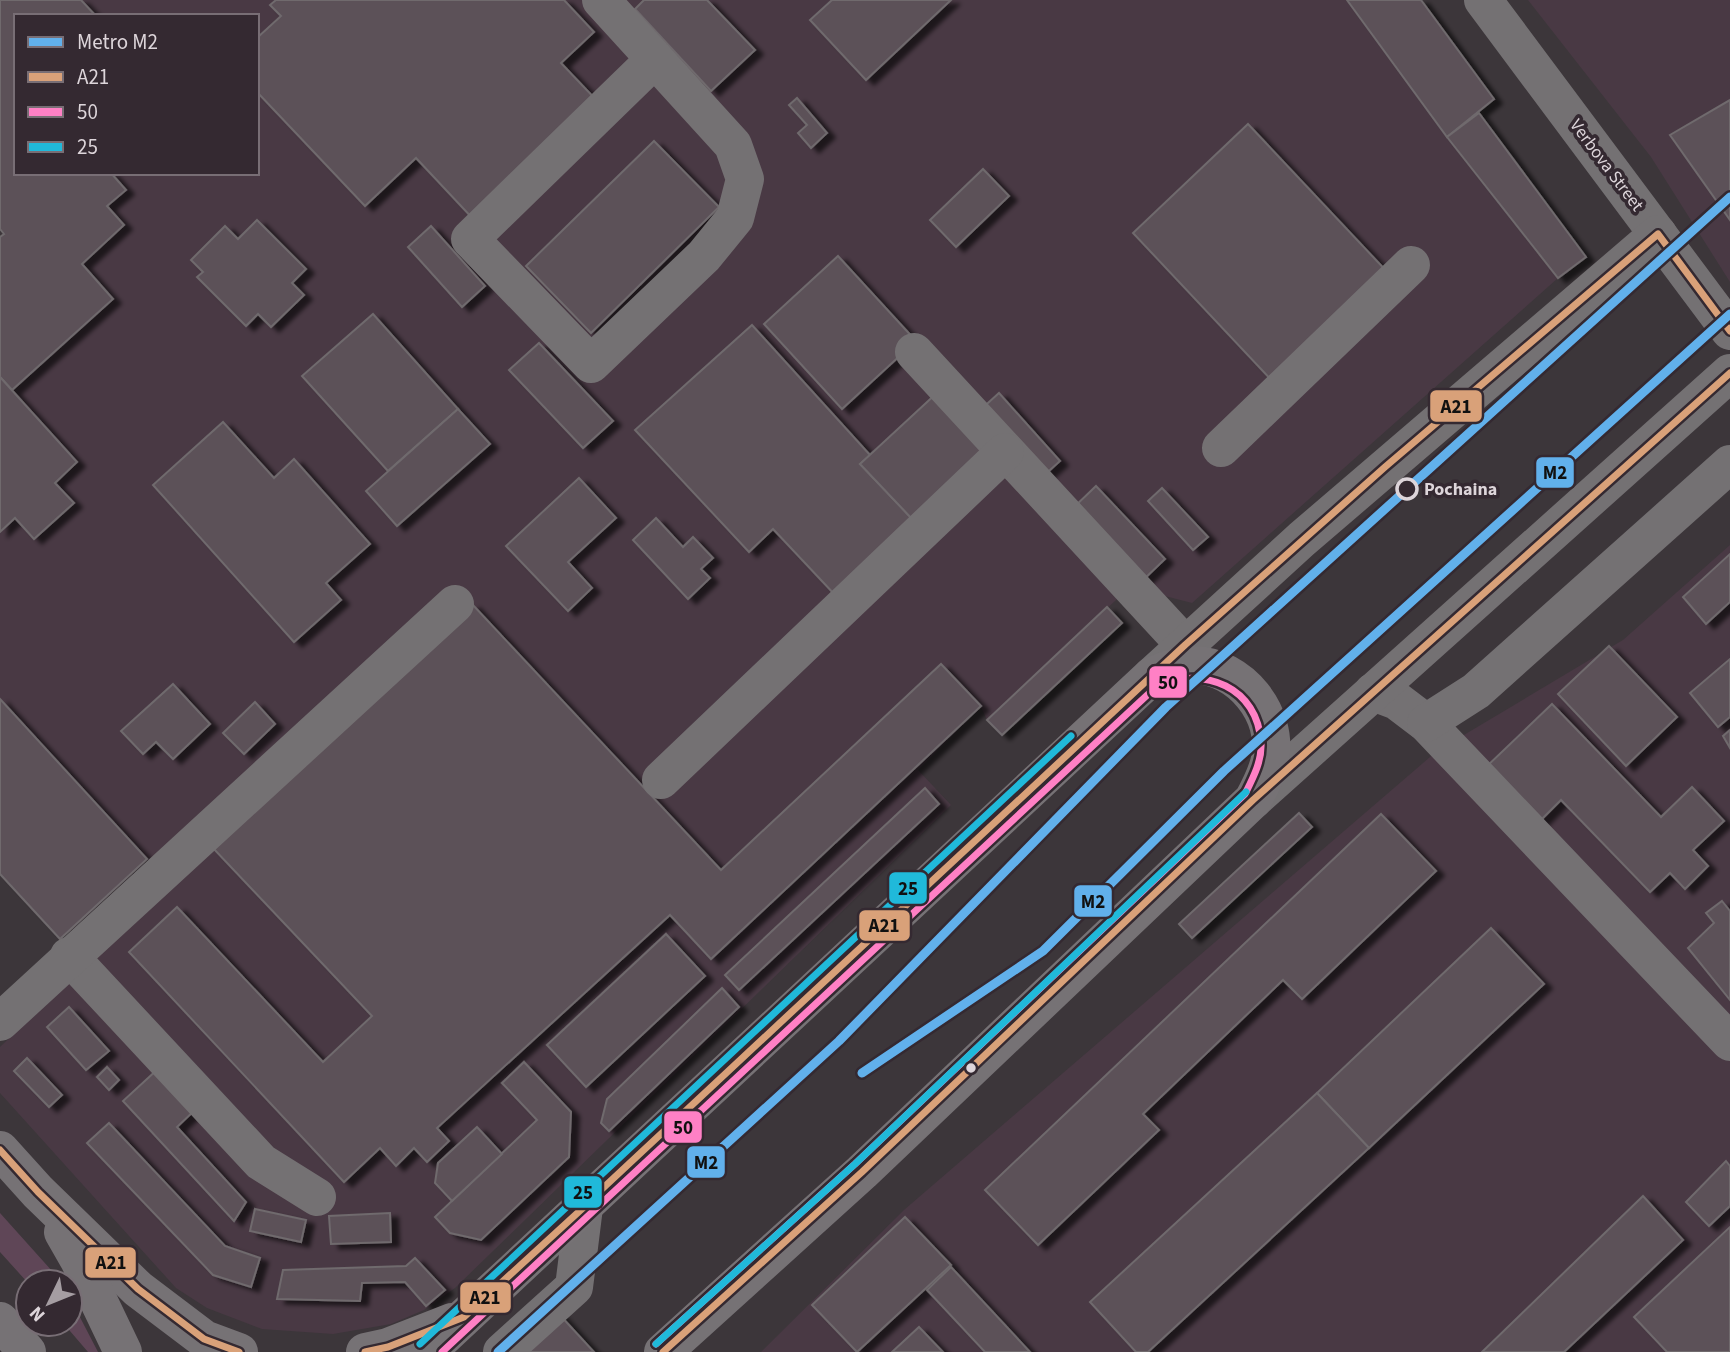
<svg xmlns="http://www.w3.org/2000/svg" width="1730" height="1352" font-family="'Source Sans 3',sans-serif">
	<defs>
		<filter id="shadow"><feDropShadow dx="8" dy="4.5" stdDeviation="2" flood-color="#0009"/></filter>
	</defs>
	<rect width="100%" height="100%" fill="#3c363a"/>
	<g fill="#493944" fill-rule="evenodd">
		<path d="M0 0H1347L1558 278 1192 603 1130 587 987 720 981 707 918 770 951 805 455 1288 424 1310 391 1324 333 1334 262 1329 207 1308 176 1288 0 1093V1047L93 958 69 932 60 939 0 874V237L4 234 0 229ZM16 16H257V173H16Z"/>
		<polygon points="1528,0 1730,0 1730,282 1651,157"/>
		<polygon points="1730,545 1730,1352 761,1352 904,1210 1437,751 1623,640"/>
	</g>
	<g fill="#5f4657">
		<polygon points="0,1213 61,1281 62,1282 28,1283 0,1252"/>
		<polygon points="70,1298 98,1352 88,1352 64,1324 70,1324"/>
	</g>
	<g fill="#5c5159" stroke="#6f6a6d" stroke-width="2" filter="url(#shadow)">
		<polygon points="0,0 81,0 96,16 16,16 16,173 111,173 126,190 107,206 124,225 82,264 113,299 12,390 0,377 0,237 4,234 0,229"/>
		<polygon points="276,0 564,0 594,32 561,63 601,105 476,222 416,158 365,206 257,92 257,38 281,16 270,5"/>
		<polygon points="644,0 707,0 755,50 711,91 635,9"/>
		<polygon points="832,0 951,0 866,80 810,20"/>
		<polygon points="1347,0 1421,0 1494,99 1447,137"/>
		<polygon points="797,98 827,133 811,148 798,133 807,125 789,105"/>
		<polygon points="1730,100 1730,220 1670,135"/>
		<polygon points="1479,113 1586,257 1558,278 1447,137"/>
		<polygon points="1248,124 1391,276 1276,385 1133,233"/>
		<polygon points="654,141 719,207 591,333 526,266"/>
		<polygon points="983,169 1009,196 956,247 930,220"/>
		<polygon points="257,220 306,269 292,283 304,295 271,327 258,314 246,326 197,277 203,272 191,260 225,226 238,239"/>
		<polygon points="431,226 485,286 462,307 408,247"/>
		<polygon points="838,256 916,341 842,409 764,324"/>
		<polygon points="373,314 458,409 388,471 302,376"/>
		<polygon points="752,325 870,455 860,464 915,522 836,596 773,529 749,552 635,430"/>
		<polygon points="539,343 613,421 583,448 509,370"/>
		<polygon points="0,377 77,462 55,483 74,503 34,539 15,518 0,532"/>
		<polygon points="939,391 992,451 915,522 860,464"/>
		<polygon points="999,393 1060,461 1039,480 978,412"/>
		<polygon points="458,409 490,444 397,526 366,491"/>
		<polygon points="223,422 274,478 294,459 370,544 326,583 341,600 294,642 153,485"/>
		<polygon points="579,478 616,518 568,562 592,588 568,611 506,546"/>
		<polygon points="1096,486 1165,559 1141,582 1071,510"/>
		<polygon points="1162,488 1208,537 1193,550 1148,501"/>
		<polygon points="656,518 683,547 693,537 713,558 701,569 710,578 688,599 633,540"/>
		<polygon points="1730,554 1730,602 1706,624 1683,597"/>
		<polygon points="472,604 721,870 941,664 981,706 711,959 670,915 437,1128 449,1141 427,1162 414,1148 396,1166 380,1148 344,1182 129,952 177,907 323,1062 372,1016 212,847"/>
		<polygon points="1107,607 1122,623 1002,735 987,720"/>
		<polygon points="1609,646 1677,717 1626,766 1558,694"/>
		<polygon points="1730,659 1730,717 1718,727 1690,693"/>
		<polygon points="173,684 210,724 173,759 156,742 143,754 121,731"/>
		<polygon points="0,699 147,859 60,939 0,874"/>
		<polygon points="255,702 275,724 244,754 223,733"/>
		<polygon points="1552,704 1661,817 1692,787 1724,821 1693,850 1708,866 1685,889 1670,873 1650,892 1561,800 1537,824 1484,769"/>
		<polygon points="1730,730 1730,748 1723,736"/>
		<polygon points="925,788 939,804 739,990 725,975"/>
		<polygon points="1299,813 1312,827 1192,938 1179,924"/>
		<polygon points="1381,814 1436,871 1302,999 1283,980 1143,1114 1159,1130 1038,1245 985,1190"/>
		<polygon points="1722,901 1730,911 1730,1000 1688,948 1714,923 1706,913"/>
		<polygon points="1491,928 1544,984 1369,1148 1317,1093"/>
		<polygon points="666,934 705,976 586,1087 547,1045"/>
		<polygon points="722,988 739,1007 609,1131 601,1123 607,1099"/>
		<polygon points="69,1007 109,1051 86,1070 47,1027"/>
		<polygon points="27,1058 62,1095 49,1107 14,1071"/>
		<polygon points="524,1062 571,1112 569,1157 481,1240 450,1233 435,1217 537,1120 502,1083"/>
		<polygon points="107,1067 119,1080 109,1090 97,1077"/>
		<polygon points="159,1068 196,1109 177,1127 246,1202 234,1221 123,1101"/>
		<polygon points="1317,1093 1369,1148 1148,1352 1136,1352 1090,1302"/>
		<polygon points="109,1123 225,1246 260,1258 251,1287 213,1275 87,1143"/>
		<polygon points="477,1127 502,1154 452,1201 435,1183 438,1163"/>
		<polygon points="1726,1161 1730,1166 1730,1206 1709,1226 1686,1202"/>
		<polygon points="1643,1196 1683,1240 1564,1352 1482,1352"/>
		<polygon points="255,1209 306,1220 301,1242 250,1231"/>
		<polygon points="390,1213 391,1242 331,1244 329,1216"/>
		<polygon points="905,1217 951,1265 857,1352 812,1305"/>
		<polygon points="1730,1227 1730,1352 1667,1352 1634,1317"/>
		<polygon points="415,1258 445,1290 426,1306 405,1282 362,1283 360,1301 277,1299 283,1270 406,1266"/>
		<polygon points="951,1267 1030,1352 985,1352 927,1290"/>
		<polygon points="558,1313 594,1352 516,1352"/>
		<polygon points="919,1327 943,1352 892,1352"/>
	</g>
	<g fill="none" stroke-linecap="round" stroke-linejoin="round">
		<g stroke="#747173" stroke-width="38">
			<polyline points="601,0 733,145 745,179 735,218 704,256 591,364 470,239 655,59"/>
			<polyline points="1483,0 1730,331"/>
			<polyline points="914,352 1185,645"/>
			<polyline points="1221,448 1411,265"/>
			<polyline points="1152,676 1302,539 1658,234"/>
			<polyline points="1373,692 1397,701 1426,723 1730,1042"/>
			<polyline points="1426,723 1476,691 1730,464"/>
			<polyline points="661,780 1005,452"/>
			<polyline points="1253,800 1730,373"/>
			<polyline points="69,956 261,1162 317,1197"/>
			<polyline points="0,1022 455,604"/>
			<polyline points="502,1352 574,1287 584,1207"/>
		</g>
		<g stroke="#767275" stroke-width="38">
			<polyline points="0,1150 38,1192 138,1289 204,1339 239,1352"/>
			<polyline points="63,1232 79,1260 123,1352"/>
			<polyline points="0,1321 27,1352"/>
			<polyline points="365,1352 388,1347 452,1322"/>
			<path d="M427 1352 1152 676C1166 670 1179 665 1194 665 1240 666 1279 714 1270 759 1267 774 1260 787 1253 800L862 1172 663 1352"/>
		</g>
		<g stroke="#342931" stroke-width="12">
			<g id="bus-1">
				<polyline points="0,1150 38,1192 138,1289 204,1339 239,1352"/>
				<polyline points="602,1189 1185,645 1385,467 1658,234 1730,331"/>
				<polyline points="365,1352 388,1347 464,1317 584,1207"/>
				<polyline points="663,1352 862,1172 1253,800 1730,373"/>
			</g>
		</g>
		<g stroke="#342931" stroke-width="12">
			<path id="bus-2" d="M442 1352 1158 685C1204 666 1258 687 1261 743 1262 761 1253 778 1245 794L855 1164 656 1344"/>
		</g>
		<g stroke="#342931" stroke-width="12">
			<g id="bus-3">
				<polyline points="420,1344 1071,736"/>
				<polyline points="656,1344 855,1164 1246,792"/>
			</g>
		</g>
		<use href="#bus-1" stroke="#d9a179" stroke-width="7"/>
		<use href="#bus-2" stroke="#ff80c5" stroke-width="7"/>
		<use href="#bus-3" stroke="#20b9da" stroke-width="7"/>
		<g stroke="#342931" stroke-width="14">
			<g id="metro-1">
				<polyline points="862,1073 1043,951 1224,771 1730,314"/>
				<polyline points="498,1352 839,1041 1166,707 1730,197"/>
			</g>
		</g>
		<use href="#metro-1" stroke="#61b0eb" stroke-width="9"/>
	</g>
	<circle fill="#342931" stroke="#ddd5da" stroke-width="3.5" cx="1407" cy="489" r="10"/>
	<circle fill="#ddd5da" stroke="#342931" stroke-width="2.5" cx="971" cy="1068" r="6"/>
	<g text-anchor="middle" stroke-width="7" stroke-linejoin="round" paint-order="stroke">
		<g font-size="18" fill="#ddd5da" stroke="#342931">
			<text transform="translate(1607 165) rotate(53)" y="6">Verbova Street</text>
		</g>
		<g font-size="18" font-weight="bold" fill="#ddd5da" stroke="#342931" text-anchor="start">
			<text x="1424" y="495">Pochaina</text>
		</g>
	</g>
	<g stroke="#342931" stroke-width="2.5">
		<rect x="1429" y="389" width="54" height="34" rx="7" fill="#d9a179"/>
		<rect x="1535" y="456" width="40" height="33" rx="7" fill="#61b0eb"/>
		<rect x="1148" y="665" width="40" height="34" rx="7" fill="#ff80c5"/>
		<rect x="888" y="871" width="40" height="34" rx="7" fill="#20b9da"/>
		<rect x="1073" y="884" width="40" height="34" rx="7" fill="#61b0eb"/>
		<rect x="858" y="909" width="53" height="33" rx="7" fill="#d9a179"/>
		<rect x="663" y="1110" width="40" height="34" rx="7" fill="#ff80c5"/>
		<rect x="686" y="1145" width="40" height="34" rx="7" fill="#61b0eb"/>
		<rect x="563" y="1175" width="40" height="34" rx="7" fill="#20b9da"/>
		<rect x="84" y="1246" width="53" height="33" rx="7" fill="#d9a179"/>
		<rect x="459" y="1281" width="53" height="33" rx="7" fill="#d9a179"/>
	</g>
	<g font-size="19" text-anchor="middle" font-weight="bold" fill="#111">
		<text x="1456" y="413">А21</text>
		<text x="1555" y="479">M2</text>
		<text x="1168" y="689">50</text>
		<text x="908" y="895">25</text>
		<text x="1093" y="908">M2</text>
		<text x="884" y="932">А21</text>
		<text x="683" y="1134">50</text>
		<text x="706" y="1169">M2</text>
		<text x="583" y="1199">25</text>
		<text x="111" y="1269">А21</text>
		<text x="485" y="1304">А21</text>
	</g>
	<rect x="14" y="14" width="245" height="161" fill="#342931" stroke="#786e75" stroke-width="2"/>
	<rect x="28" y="37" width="35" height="10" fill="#61b0eb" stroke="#786e75" stroke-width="2"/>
	<text x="77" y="49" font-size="21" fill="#ddd5da">Metro M2</text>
	<rect x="28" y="72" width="35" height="10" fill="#d9a179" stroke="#786e75" stroke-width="2"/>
	<text x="77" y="84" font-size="21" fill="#ddd5da">А21</text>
	<rect x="28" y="107" width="35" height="10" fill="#ff80c5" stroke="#786e75" stroke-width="2"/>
	<text x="77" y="119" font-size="21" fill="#ddd5da">50</text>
	<rect x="28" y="142" width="35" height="10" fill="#20b9da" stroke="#786e75" stroke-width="2"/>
	<text x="77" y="154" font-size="21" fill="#ddd5da">25</text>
	<g transform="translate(49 1303) rotate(227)"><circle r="33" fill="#342931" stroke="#786e75" stroke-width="2"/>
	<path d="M0-5L12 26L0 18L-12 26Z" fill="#a59da2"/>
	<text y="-10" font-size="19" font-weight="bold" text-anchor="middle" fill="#ddd5da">N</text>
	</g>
</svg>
